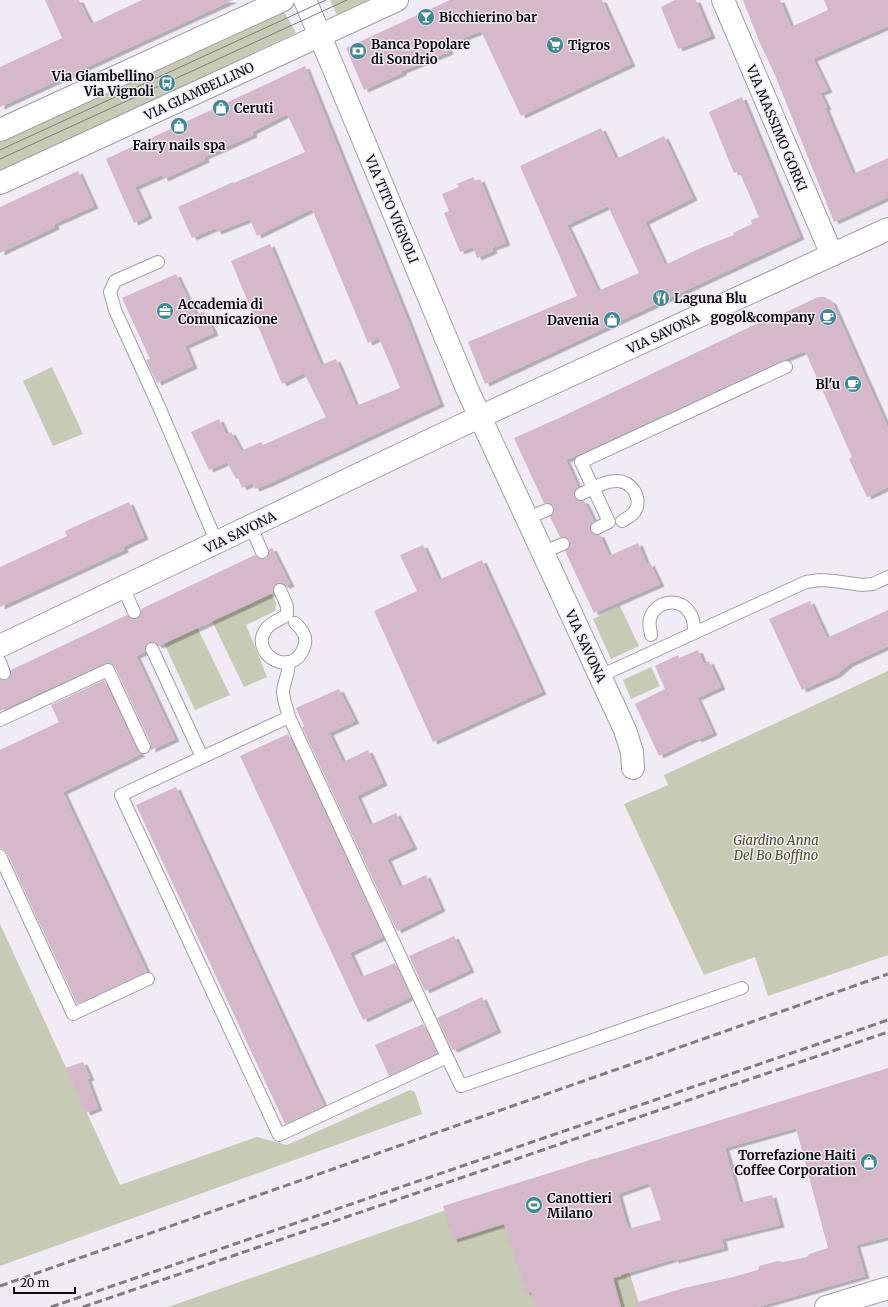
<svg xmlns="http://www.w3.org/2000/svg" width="888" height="1307" font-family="Merriweather,serif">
	<defs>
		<filter id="shadow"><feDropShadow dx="4.5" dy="2.5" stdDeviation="0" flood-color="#0004"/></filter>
	</defs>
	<rect width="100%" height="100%" fill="#f1ebf5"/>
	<g fill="#c7cab4">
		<polygon points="330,0 369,0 337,15"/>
		<polygon points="282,8 296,33 0,173 0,135"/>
		<polygon points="52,367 83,434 53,446 23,381"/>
		<polygon points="271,593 276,603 275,611 246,625 267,677 244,687 212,621"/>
		<polygon points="620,606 639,646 611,659 593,619"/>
		<polygon points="197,627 230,695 195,710 164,643"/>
		<polygon points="651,667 660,686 631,699 623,680"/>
		<polygon points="888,671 888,955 768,996 755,957 704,975 624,804 668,785 664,775"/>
		<polygon points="0,924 120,1185 257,1137 287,1145 410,1090 415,1092 422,1114 0,1266"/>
		<polygon points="595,1158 640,1307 168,1307"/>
	</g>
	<g fill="#d5b8ca" fill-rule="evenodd" filter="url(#shadow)">
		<polygon points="45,0 79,0 91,24 142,0 233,0 0,107 0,67 62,38"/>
		<polygon points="450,0 602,0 631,64 521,116 481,31 446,45 449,52 402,71 402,73 364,90 346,48"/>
		<polygon points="675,0 696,0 711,36 678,49 661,7"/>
		<polygon points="743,0 780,0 791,27 828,10 824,0 888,0 888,26 813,59 828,90 820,93 827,107 825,108 853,174 888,158 888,197 834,222 775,75 759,41"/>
		<polygon points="305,66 408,321 440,404 268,484 255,489 252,483 242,488 238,478 236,479 227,462 209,470 191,432 219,419 226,434 231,432 241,451 261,442 263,445 326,417 304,373 282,384 231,261 270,244 321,365 336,359 356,406 400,388 379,338 368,343 312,209 257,236 250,219 217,232 215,228 192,238 178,207 233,182 234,183 305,152 287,114 252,132 253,135 204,157 205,160 164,179 162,175 135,187 148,216 134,223 106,159"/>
		<path d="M742 97 800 237 485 384 468 342 577 296 520 166 601 128 616 159 664 136 693 198 645 222 665 265 703 247 734 235 733 233 752 224 751 220 759 217 739 171 734 173 709 112ZM608 206 639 273 598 291 567 225Z"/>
		<polygon points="78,171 94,206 54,224 55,227 0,253 0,207"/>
		<polygon points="473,177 475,181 480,179 506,243 492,248 493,251 477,258 473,247 460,252 444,213 449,211 442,194 459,187 457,184"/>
		<polygon points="176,274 196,315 204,311 214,333 185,346 193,366 157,383 146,360 150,359 122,298"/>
		<polygon points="818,297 825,297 832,302 888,428 888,487 867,497 849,459 852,457 805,351 783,360 566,460 578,487 575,490 574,497 577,500 584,501 594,521 590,527 591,532 593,534 600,535 609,556 638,543 647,565 650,563 660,584 594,613 565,551 570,545 570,541 564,537 560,537 550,517 554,511 554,507 548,503 544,503 514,438 559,418 779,313 780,315"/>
		<polygon points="129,502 144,537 123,547 124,550 0,607 0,567 67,536 65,531"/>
		<polygon points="423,545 439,580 482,560 542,692 433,742 374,611 417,591 400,555"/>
		<polygon points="272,548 290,584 286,586 281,583 277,583 274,586 273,593 159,646 153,642 149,642 145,648 145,652 136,656 175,739 151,750 151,744 115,667 109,663 105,663 0,711 0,679 6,680 9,678 11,674 11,670 127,615 133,619 137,619 141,613 141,609 255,555 261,559 265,559 268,556 269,549"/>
		<polygon points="810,601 827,638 888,610 888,646 849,664 836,675 802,690 769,619"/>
		<polygon points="698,650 704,664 709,661 721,687 697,698 713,733 697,740 696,738 659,756 635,704 665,689 655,666 678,655 679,658"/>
		<polygon points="104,680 137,750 141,754 63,792 147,972 77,1004 7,853 4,850 0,848 0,750 59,722 51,705"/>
		<polygon points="339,689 355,721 329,733 343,762 368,750 383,783 357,796 370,825 396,813 413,847 387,859 400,887 426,875 441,909 397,931 302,727 304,726 296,708"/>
		<polygon points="288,734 383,937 350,953 361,977 395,963 411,997 363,1020 240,756"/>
		<polygon points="176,787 324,1106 285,1124 136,805"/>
		<polygon points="454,936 470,970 425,991 409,956"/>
		<polygon points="482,997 497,1030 454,1050 453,1049 452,1050 437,1018"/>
		<polygon points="423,1024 437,1053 389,1076 375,1045"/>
		<polygon points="83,1062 90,1078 87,1079 98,1108 86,1113 65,1068"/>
		<path d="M888 1068V1237L856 1245 865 1276 757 1307H636L635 1303 684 1288 729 1278 758 1270 759 1266 778 1261 783 1262 807 1257 809 1254 828 1248 796 1128 725 1148 740 1203 772 1195 780 1225 722 1239 724 1248 674 1261V1259L621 1275V1276L613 1278 621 1307H536L531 1292 526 1293 504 1224 453 1240 443 1206ZM649 1183 661 1220 628 1229 618 1194Z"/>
	</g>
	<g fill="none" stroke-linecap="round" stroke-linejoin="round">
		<g stroke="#a39ea7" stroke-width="14">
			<g id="lane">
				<polyline points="158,262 115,281 110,292 115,310 160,409 217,543"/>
				<path d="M581 494C591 489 604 481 616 481 631 480 643 498 635 511 632 516 627 518 622 521"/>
				<polyline points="527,518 547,510"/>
				<polyline points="251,527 262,552"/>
				<polyline points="597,528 609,522 581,462 786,367"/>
				<polyline points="543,552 563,544"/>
				<polyline points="123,587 134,612"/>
				<path d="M280 590 287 606V615C280 620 271 622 266 629 248 654 293 680 304 647 308 638 302 629 295 623"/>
				<path d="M651 635C650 628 648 622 651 616 657 601 680 597 689 612 694 618 694 625 694 633"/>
				<polyline points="152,649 202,757"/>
				<polyline points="0,662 4,673"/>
				<path d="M288 662C290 674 284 680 283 691 283 699 287 709 289 717L447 1057 279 1135 121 795 289 717"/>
				<polyline points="600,676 806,582 820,580 834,581 862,585 873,584 888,577"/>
				<polyline points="0,720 108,670 144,747"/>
				<polyline points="0,856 73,1014 148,979"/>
				<polyline points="447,1057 461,1086 742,988"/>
			</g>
		</g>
		<g stroke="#a39ea7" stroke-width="24">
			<g id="street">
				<polyline points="305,0 468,391 625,730 632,752 633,768"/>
				<polyline points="723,0 832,255"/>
				<polyline points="0,646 460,426 888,229"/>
				<polyline points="826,1307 888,1288"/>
			</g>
		</g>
		<g stroke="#a39ea7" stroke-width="24">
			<g id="secondary">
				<polyline points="0,130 283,0"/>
				<polyline points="0,183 397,0"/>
			</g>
		</g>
		<use href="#lane" stroke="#fff" stroke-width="12"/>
		<use href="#street" stroke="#fff" stroke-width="22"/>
		<use href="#secondary" stroke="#fff" stroke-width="22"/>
		<g stroke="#807c82" stroke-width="1">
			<polyline points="0,150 326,0"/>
			<polyline points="0,159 347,0"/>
		</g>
		<g stroke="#807c82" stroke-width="3" stroke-dasharray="8 4" stroke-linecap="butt">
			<polyline points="0,1286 888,974"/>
			<polyline points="51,1307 888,1020"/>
			<polyline points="83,1307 888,1032"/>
		</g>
	</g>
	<defs>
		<g id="bar-disc" transform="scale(0.9)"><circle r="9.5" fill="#418892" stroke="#f1ebf5"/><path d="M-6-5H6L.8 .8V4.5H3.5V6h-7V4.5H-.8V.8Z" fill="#fff"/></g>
		<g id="supermarket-disc" transform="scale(0.9)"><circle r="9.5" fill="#418892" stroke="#f1ebf5"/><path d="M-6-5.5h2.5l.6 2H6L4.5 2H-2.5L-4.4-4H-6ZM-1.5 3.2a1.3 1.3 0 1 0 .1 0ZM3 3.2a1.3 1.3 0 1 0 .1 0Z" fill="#fff"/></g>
		<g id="bank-disc" transform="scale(0.9)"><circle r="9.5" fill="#418892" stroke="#f1ebf5"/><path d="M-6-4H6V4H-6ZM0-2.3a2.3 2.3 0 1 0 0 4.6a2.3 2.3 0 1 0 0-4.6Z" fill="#fff"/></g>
		<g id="bus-disc" transform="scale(0.9)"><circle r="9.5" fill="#418892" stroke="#f1ebf5"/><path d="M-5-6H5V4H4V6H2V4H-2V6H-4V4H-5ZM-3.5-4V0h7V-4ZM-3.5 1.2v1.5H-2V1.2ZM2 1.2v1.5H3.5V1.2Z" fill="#fff"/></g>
		<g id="shop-disc" transform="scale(0.9)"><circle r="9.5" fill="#418892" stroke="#f1ebf5"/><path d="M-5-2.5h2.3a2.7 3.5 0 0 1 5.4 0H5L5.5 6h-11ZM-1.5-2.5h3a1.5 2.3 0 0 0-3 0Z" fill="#fff"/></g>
		<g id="restaurant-disc" transform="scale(0.9)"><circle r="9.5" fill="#418892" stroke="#f1ebf5"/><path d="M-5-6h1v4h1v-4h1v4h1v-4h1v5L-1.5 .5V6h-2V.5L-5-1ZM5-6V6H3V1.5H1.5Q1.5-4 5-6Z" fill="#fff"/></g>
		<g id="office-disc" transform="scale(0.9)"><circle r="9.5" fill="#418892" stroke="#f1ebf5"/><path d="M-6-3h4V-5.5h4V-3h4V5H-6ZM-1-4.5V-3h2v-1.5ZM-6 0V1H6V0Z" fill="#fff"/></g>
		<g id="cafe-disc" transform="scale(0.9)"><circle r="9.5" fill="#418892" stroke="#f1ebf5"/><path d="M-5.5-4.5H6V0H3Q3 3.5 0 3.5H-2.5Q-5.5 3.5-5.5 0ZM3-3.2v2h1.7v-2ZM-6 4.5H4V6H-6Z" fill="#fff"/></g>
		<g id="stadium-disc" transform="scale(0.9)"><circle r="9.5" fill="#418892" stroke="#f1ebf5"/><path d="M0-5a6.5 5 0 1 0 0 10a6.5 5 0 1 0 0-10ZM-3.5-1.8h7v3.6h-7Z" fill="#fff"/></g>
	</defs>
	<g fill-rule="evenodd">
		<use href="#bar-disc" x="426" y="17"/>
		<use href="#supermarket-disc" x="555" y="45"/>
		<use href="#bank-disc" x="358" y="51"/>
		<use href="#bus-disc" x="167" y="83"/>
		<use href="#shop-disc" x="221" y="108"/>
		<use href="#shop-disc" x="179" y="126"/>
		<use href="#restaurant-disc" x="661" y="298"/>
		<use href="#office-disc" x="165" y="311"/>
		<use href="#cafe-disc" x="828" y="317"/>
		<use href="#shop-disc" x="612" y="320"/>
		<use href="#cafe-disc" x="853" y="384"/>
		<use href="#shop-disc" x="869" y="1162"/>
		<use href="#stadium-disc" x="534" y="1205"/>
	</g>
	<g text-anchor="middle" stroke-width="3" stroke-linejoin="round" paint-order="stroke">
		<g font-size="13" font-weight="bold" fill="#0d0b0e" stroke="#f1ebf5" text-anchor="start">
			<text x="439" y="22">Bicchierino bar</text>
			<text x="371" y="49">Banca Popolare<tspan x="371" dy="15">di Sondrio</tspan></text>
			<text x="568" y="50">Tigros</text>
			<text x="154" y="81" text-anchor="end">Via Giambellino<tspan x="154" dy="15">Via Vignoli</tspan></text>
			<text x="234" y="113">Ceruti</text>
			<text x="179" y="150" text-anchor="middle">Fairy nails spa</text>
			<text x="674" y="303">Laguna Blu</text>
			<text x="178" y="309">Accademia di<tspan x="178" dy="15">Comunicazione</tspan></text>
			<text x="815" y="322" text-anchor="end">gogol&amp;company</text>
			<text x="599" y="325" text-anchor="end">Davenia</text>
			<text x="840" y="389" text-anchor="end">Bl'u</text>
			<text x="856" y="1160" text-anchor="end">Torrefazione Haiti<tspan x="856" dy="15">Coffee Corporation</tspan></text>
			<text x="547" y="1203">Canottieri<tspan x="547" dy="15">Milano</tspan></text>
		</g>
		<g font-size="13" fill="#0d0b0e" stroke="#f1ebf5">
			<text transform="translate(199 91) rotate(-25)" y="5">VIA GIAMBELLINO</text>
			<text transform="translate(777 128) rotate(67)" y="5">VIA MASSIMO GORKI</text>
			<text transform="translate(392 209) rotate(67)" y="5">VIA TITO VIGNOLI</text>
			<text transform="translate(663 333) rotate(-25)" y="5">VIA SAVONA</text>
			<text transform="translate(240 532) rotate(-26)" y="5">VIA SAVONA</text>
			<text transform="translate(586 646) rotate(65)" y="5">VIA SAVONA</text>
		</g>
		<g font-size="13" font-style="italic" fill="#505321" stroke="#f1ebf5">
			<text x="776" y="845">Giardino Anna<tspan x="776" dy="15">Del Bo Boffino</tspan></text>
		</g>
	</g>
	<path d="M14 1287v6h61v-6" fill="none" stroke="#0d0b0e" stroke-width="2"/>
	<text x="20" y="1287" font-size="12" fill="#0d0b0e" stroke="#f1ebf5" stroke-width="3" paint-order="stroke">20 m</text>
</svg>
